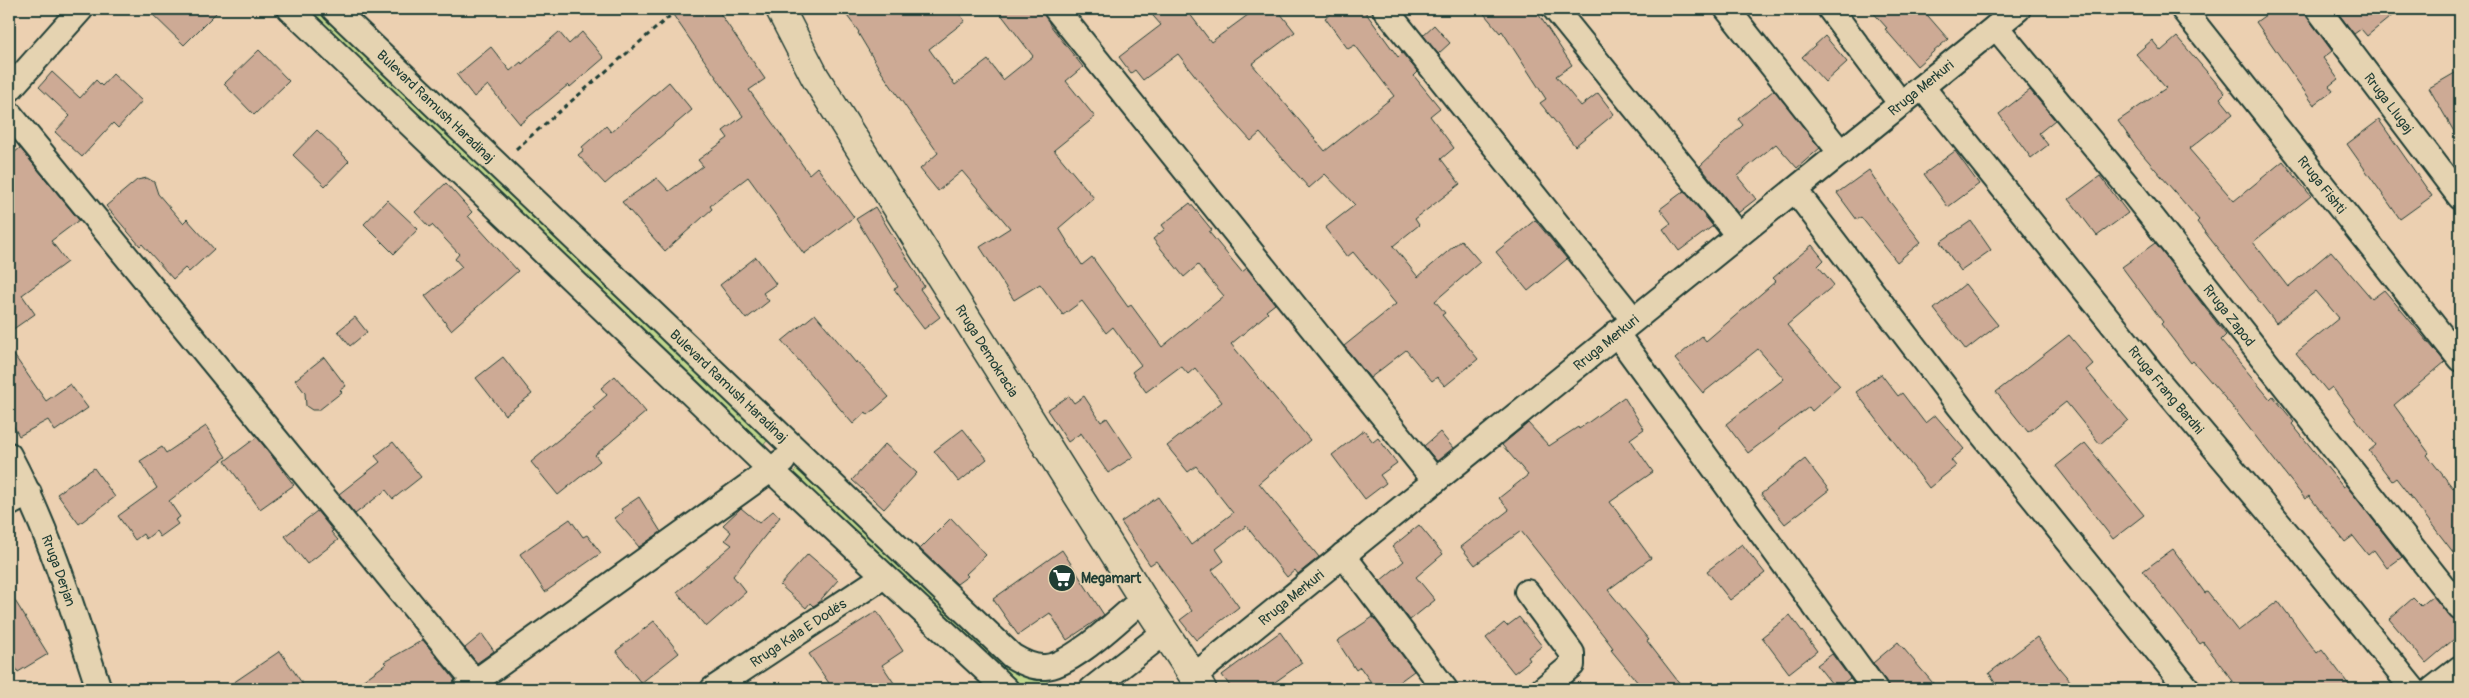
<svg xmlns="http://www.w3.org/2000/svg" width="2469" height="698" font-family="Pangolin,sans-serif">
	<rect width="100%" height="100%" fill="#ecd0b1"/>
	<filter id="ink" filterUnits="userSpaceOnUse"><feTurbulence type="fractalNoise" baseFrequency=".02" numOctaves="2"/><feDisplacementMap in="SourceGraphic" scale="10" xChannelSelector="R" yChannelSelector="G"/><feConvolveMatrix kernelMatrix="1 2 1 2 8 2 1 2 1" color-interpolation-filters="sRGB"/></filter>
	<g filter="url(#ink)">
		<g fill="#c2d78d" stroke="#708a60">
			<polygon points="302,9 318,9 770,437 762,447"/>
			<path d="M799 467 983 644C1007 665 1014 677 1047 680L1048 689H1026L1009 682 791 475Z"/>
		</g>
		<g fill="#cdaa95" stroke="#1f3d34">
			<polygon points="147,9 220,9 184,45"/>
			<polygon points="669,9 717,9 765,79 749,90 809,174 817,167 854,217 804,254 748,177 710,206 712,209 665,251 622,202 657,178 669,191 703,166 698,160 728,138 723,131 743,116"/>
			<polygon points="842,9 956,9 965,21 929,49 955,85 988,60 1003,80 1033,56 997,9 1043,9 1050,25 1083,67 1066,81 1095,117 1054,150 1094,198 1059,228 1082,265 1092,257 1128,307 1131,305 1162,347 1224,296 1198,265 1184,277 1153,239 1165,229 1162,225 1190,203 1212,230 1209,232 1242,272 1247,268 1275,304 1266,311 1268,313 1231,344 1310,440 1259,483 1319,557 1298,574 1295,570 1287,577 1246,526 1216,549 1224,561 1212,570 1239,607 1196,640 1180,620 1192,611 1156,561 1150,565 1121,522 1158,497 1191,545 1233,513 1196,466 1188,472 1167,446 1222,402 1195,368 1188,374 1181,366 1146,392 1132,372 1141,365 1113,327 1106,333 1082,301 1063,315 1040,284 1014,300 980,247 1010,228 962,171 938,191 920,169 938,153 882,73 858,33 859,32"/>
			<polygon points="1147,9 1186,9 1211,42 1256,9 1277,9 1295,32 1252,64 1325,151 1394,96 1355,45 1348,49 1325,18 1338,9 1363,9 1398,57 1402,53 1418,72 1414,76 1440,108 1430,116 1454,148 1441,159 1460,184 1415,219 1419,225 1393,246 1418,277 1461,240 1480,262 1435,301 1445,313 1442,315 1478,359 1445,386 1437,377 1432,381 1406,350 1370,378 1344,346 1396,304 1353,252 1347,257 1325,228 1355,205 1325,174 1309,188 1260,133 1251,141 1216,102 1178,54 1143,80 1135,70 1131,73 1119,57 1161,25"/>
			<polygon points="1480,9 1535,9 1572,65 1556,76 1581,106 1598,93 1614,114 1575,146 1540,103 1546,99 1502,31 1500,33"/>
			<polygon points="1870,9 1922,9 1948,39 1917,66 1885,29 1887,28"/>
			<polygon points="2274,9 2305,9 2307,17 2332,51 2323,58 2338,79 2329,86 2333,91 2314,105 2256,22"/>
			<polygon points="2335,9 2400,9 2367,36 2361,29 2354,34"/>
			<polygon points="1434,25 1450,43 1438,54 1423,35"/>
			<polygon points="559,32 569,44 582,32 604,58 570,87 568,85 520,124 488,85 474,97 457,75 491,47 510,71 521,62 522,64"/>
			<polygon points="1825,36 1847,62 1825,82 1802,57"/>
			<polygon points="2177,37 2225,93 2220,98 2233,114 2189,149 2234,201 2283,161 2311,196 2253,242 2288,287 2331,251 2372,299 2384,290 2445,362 2394,405 2429,453 2427,455 2453,488 2460,482 2460,561 2396,478 2392,481 2369,451 2376,445 2332,387 2327,391 2296,353 2339,318 2316,291 2276,323 2197,222 2199,220 2137,148 2118,121 2166,88 2136,54 2152,40 2161,51"/>
			<polygon points="259,50 289,81 254,115 224,84"/>
			<polygon points="2460,70 2460,142 2429,88"/>
			<polygon points="52,72 80,98 96,80 102,86 113,74 142,101 118,128 113,123 82,157 55,132 70,116 39,87"/>
			<polygon points="669,82 692,110 605,184 578,155 584,150 582,147 606,126 611,132"/>
			<polygon points="1774,90 1820,148 1797,168 1776,144 1751,164 1737,176 1756,199 1738,213 1700,166 1743,125 1738,119"/>
			<polygon points="2030,90 2055,120 2039,133 2048,145 2031,158 1999,114"/>
			<polygon points="2379,120 2432,196 2400,219 2347,144"/>
			<polygon points="317,130 349,161 325,186 293,155"/>
			<polygon points="20,148 79,220 51,241 67,262 22,295 35,314 9,332 9,157"/>
			<polygon points="1955,151 1979,184 1948,207 1924,174"/>
			<polygon points="1869,170 1887,198 1921,242 1897,262 1861,217 1857,220 1837,193"/>
			<polygon points="2100,176 2128,213 2097,236 2069,199"/>
			<polygon points="147,178 154,182 158,194 183,223 187,219 214,249 189,272 185,268 173,279 142,244 140,246 106,206 137,180"/>
			<polygon points="446,183 472,212 468,216 518,271 451,330 425,296 462,267 455,259 459,254 432,225 429,227 415,212"/>
			<polygon points="1684,191 1713,226 1679,251 1663,229 1671,223 1660,209"/>
			<polygon points="387,200 418,229 394,254 364,224"/>
			<polygon points="875,207 924,286 920,289 940,317 924,329 894,289 898,287 856,219"/>
			<polygon points="1535,220 1567,259 1528,291 1496,252"/>
			<polygon points="1971,221 1991,250 1961,271 1940,242"/>
			<polygon points="2155,243 2226,335 2221,340 2270,399 2273,396 2294,422 2292,424 2343,487 2346,485 2402,557 2387,568 2374,550 2368,555 2353,536 2345,542 2309,496 2305,499 2231,405 2193,361 2191,363 2161,324 2163,322 2122,267"/>
			<polygon points="1812,245 1824,260 1818,266 1834,285 1787,325 1840,386 1812,411 1809,407 1748,453 1726,424 1784,379 1758,349 1703,393 1675,359 1702,336 1706,341 1776,281 1773,278"/>
			<polygon points="756,257 776,284 763,293 769,301 746,319 720,285"/>
			<polygon points="1965,284 1998,325 1966,350 1934,309"/>
			<polygon points="815,314 856,363 857,361 889,397 868,415 866,412 853,424 782,341"/>
			<polygon points="355,317 367,332 350,346 338,331"/>
			<polygon points="2069,335 2093,364 2086,370 2128,420 2100,444 2066,402 2028,432 1996,392"/>
			<polygon points="9,348 46,401 70,384 88,408 55,431 48,420 19,436 9,418"/>
			<polygon points="324,357 346,386 340,390 342,392 319,410 312,410 306,406 305,393 295,380"/>
			<polygon points="503,357 532,394 505,415 476,378"/>
			<polygon points="1881,374 1898,396 1902,393 1925,423 1935,415 1964,449 1951,460 1956,466 1929,488 1856,392"/>
			<polygon points="615,376 646,412 595,455 600,461 558,495 531,462 595,410 593,407 607,395 601,388"/>
			<polygon points="1069,396 1074,403 1084,396 1101,422 1107,418 1133,457 1108,473 1081,433 1068,442 1047,410"/>
			<polygon points="1624,397 1644,429 1630,439 1653,472 1610,502 1651,558 1608,590 1649,640 1647,641 1684,689 1643,689 1611,650 1613,648 1604,636 1521,531 1475,565 1461,547 1509,510 1499,498 1528,475 1502,445 1528,423 1549,446 1578,427 1579,429"/>
			<polygon points="206,426 226,457 169,501 180,517 175,520 178,524 160,537 156,531 146,539 143,534 135,540 118,516 157,488 140,461 162,447 166,453"/>
			<polygon points="963,429 987,459 959,482 934,451"/>
			<polygon points="1364,430 1373,442 1378,438 1397,463 1380,475 1386,483 1365,499 1332,455"/>
			<polygon points="1440,432 1453,448 1437,461 1424,446"/>
			<polygon points="257,437 294,485 260,509 225,461"/>
			<polygon points="393,442 421,477 393,499 386,490 355,514 339,494 380,462 375,456"/>
			<polygon points="2085,443 2144,515 2113,539 2056,466"/>
			<polygon points="885,444 917,473 884,509 852,480"/>
			<polygon points="1805,459 1829,490 1785,524 1761,494"/>
			<polygon points="94,468 115,497 79,524 57,494"/>
			<polygon points="639,497 661,532 639,547 614,518 623,512 621,509"/>
			<polygon points="741,508 759,523 773,511 780,517 733,576 746,592 706,627 677,592 732,545 725,540 731,532 723,525"/>
			<polygon points="317,511 333,531 331,532 338,540 307,564 285,536"/>
			<polygon points="951,518 986,555 966,574 968,576 957,584 920,549"/>
			<polygon points="570,519 583,537 587,535 601,553 545,592 520,554"/>
			<polygon points="1419,525 1443,554 1416,577 1435,600 1410,620 1380,581 1404,561 1392,547"/>
			<polygon points="1742,544 1765,573 1730,600 1707,571"/>
			<polygon points="2173,549 2205,593 2207,592 2238,631 2278,601 2317,653 2322,649 2352,689 2239,689 2203,642 2200,644 2143,571"/>
			<polygon points="1062,550 1104,615 1067,640 1050,613 1018,635 993,599"/>
			<polygon points="808,554 838,580 817,604 813,606 810,603 806,608 780,585"/>
			<polygon points="9,591 48,654 18,672 9,656"/>
			<polygon points="2433,596 2450,617 2460,621 2460,634 2426,663 2389,619 2413,598 2421,606"/>
			<polygon points="877,611 903,651 882,665 898,689 833,689 809,654"/>
			<polygon points="1790,615 1817,651 1789,673 1762,637"/>
			<polygon points="1373,617 1414,671 1399,682 1405,689 1376,689 1360,667 1356,670 1337,641"/>
			<polygon points="1519,617 1542,646 1528,657 1530,660 1514,673 1486,638 1504,623 1507,626"/>
			<polygon points="654,621 679,653 641,683 616,651"/>
			<polygon points="1280,632 1302,663 1265,689 1232,689 1222,675"/>
			<polygon points="482,634 494,651 477,663 465,648"/>
			<polygon points="2037,637 2060,669 2077,689 2000,689 1989,673"/>
			<polygon points="423,640 455,680 451,689 351,689 386,664 384,662"/>
			<polygon points="1898,642 1938,689 1888,689 1886,681 1873,663"/>
			<polygon points="280,651 306,689 224,689"/>
			<polygon points="1832,654 1850,678 1836,689 1817,665"/>
		</g>
		<g fill="none" stroke-linecap="round" stroke-linejoin="round">
			<g stroke="#1f3d34" stroke-width="28">
				<g id="minor">
					<polyline points="290,9 770,469 1006,689"/>
					<path id="s1" d="M334 9 1012 656C1022 662 1033 668 1045 667 1072 666 1121 617 1143 599"/>
					<polyline points="1056,9 1435,481"/>
					<polyline points="1385,9 1633,319"/>
					<polyline points="1555,9 1737,234"/>
					<polyline points="1727,9 1841,153"/>
					<polyline points="1830,9 1901,104"/>
					<path id="s2" d="M2183 9 2460 359"/>
					<path id="s3" d="M2318 9 2460 197"/>
					<path id="s4" d="M1996 27 2125 183 2460 608"/>
					<path id="s5" d="M1922 87 2159 382 2296 544 2413 689"/>
					<polyline points="9,90 81,9"/>
					<polyline points="9,113 475,682"/>
					<polyline points="1795,190 1960,407 2188,689"/>
					<polyline points="1616,333 1875,689"/>
					<path id="s6" d="M9 455C50 532 72 608 99 689"/>
					<polyline points="9,504 29,493"/>
					<polyline points="1343,555 1445,689"/>
					<polyline points="1527,592 1572,653 1572,665 1543,689"/>
					<path id="s7" d="M1194 676 2018 9"/>
					<polyline points="465,689 783,461"/>
					<path id="s8" d="M713 689 884 576"/>
					<polyline points="1092,689 1165,632"/>
					<polyline points="2433,689 2460,668"/>
				</g>
			</g>
			<g stroke="#1f3d34" stroke-width="31">
				<g id="major">
					<path id="s9" d="M780 9 815 77 1143 599 1202 689"/>
				</g>
			</g>
			<polyline stroke="#1f3d34" stroke-width="3" stroke-dasharray="5 4" stroke-linecap="butt" points="516,149 678,9"/>
			<use href="#minor" stroke="#e5d3b1" stroke-width="24"/>
			<use href="#major" stroke="#e5d3b1" stroke-width="28"/>
		</g>
	</g>
	<defs>
		<g id="supermarket-disc" transform="scale(1.4375)"><circle r="9.5" fill="#1f3d34" stroke="#e5d3b1"/><path d="M-6-5.5h2.5l.6 2H6L4.5 2H-2.5L-4.4-4H-6ZM-1.5 3.2a1.3 1.3 0 1 0 .1 0ZM3 3.2a1.3 1.3 0 1 0 .1 0Z" fill="#fff"/></g>
	</defs>
	<g fill-rule="evenodd">
		<use href="#supermarket-disc" x="1062" y="578"/>
	</g>
	<g text-anchor="middle" stroke-width="4" stroke-linejoin="round" paint-order="stroke">
		<g font-size="14" fill="#1f3d34" stroke="#e5d3b1">
			<text dy="5" stroke="none"><textPath href="#s7" startOffset="935">Rruga Merkuri</textPath></text>
			<text dy="5" stroke="none"><textPath href="#s3" startOffset="118">Rruga Llugaj</textPath></text>
			<text dy="5" stroke="none"><textPath href="#s1" startOffset="141">Bulevard Ramush Haradinaj</textPath></text>
			<text dy="5" stroke="none"><textPath href="#s2" startOffset="224">Rruga Fishti</textPath></text>
			<text dy="5" stroke="none"><textPath href="#s4" startOffset="371">Rruga Zapod</textPath></text>
			<text dy="5" stroke="none"><textPath href="#s7" startOffset="530">Rruga Merkuri</textPath></text>
			<text dy="5" stroke="none"><textPath href="#s9" startOffset="400">Rruga Demokracia</textPath></text>
			<text dy="5" stroke="none"><textPath href="#s1" startOffset="546">Bulevard Ramush Haradinaj</textPath></text>
			<text dy="5" stroke="none"><textPath href="#s5" startOffset="389">Rruga Frang Bardhi</textPath></text>
			<text dy="5" stroke="none"><textPath href="#s6" startOffset="126">Rruga Derjan</textPath></text>
			<text dy="5" stroke="none"><textPath href="#s7" startOffset="125">Rruga Merkuri</textPath></text>
			<text dy="5" stroke="none"><textPath href="#s8" startOffset="102">Rruga Kala E Dodës</textPath></text>
		</g>
		<g font-size="14" font-weight="bold" fill="#1f3d34" stroke="#e5d3b1" text-anchor="start">
			<text x="1081" y="583">Megamart</text>
		</g>
	</g>
	<rect width="2469" height="698" fill="none" stroke="#e5d3b1" stroke-width="30"/>
	<rect x="15" y="15" width="2439" height="668" fill="none" stroke="#1f3d34" stroke-width="2" filter="url(#ink)"/>
</svg>
